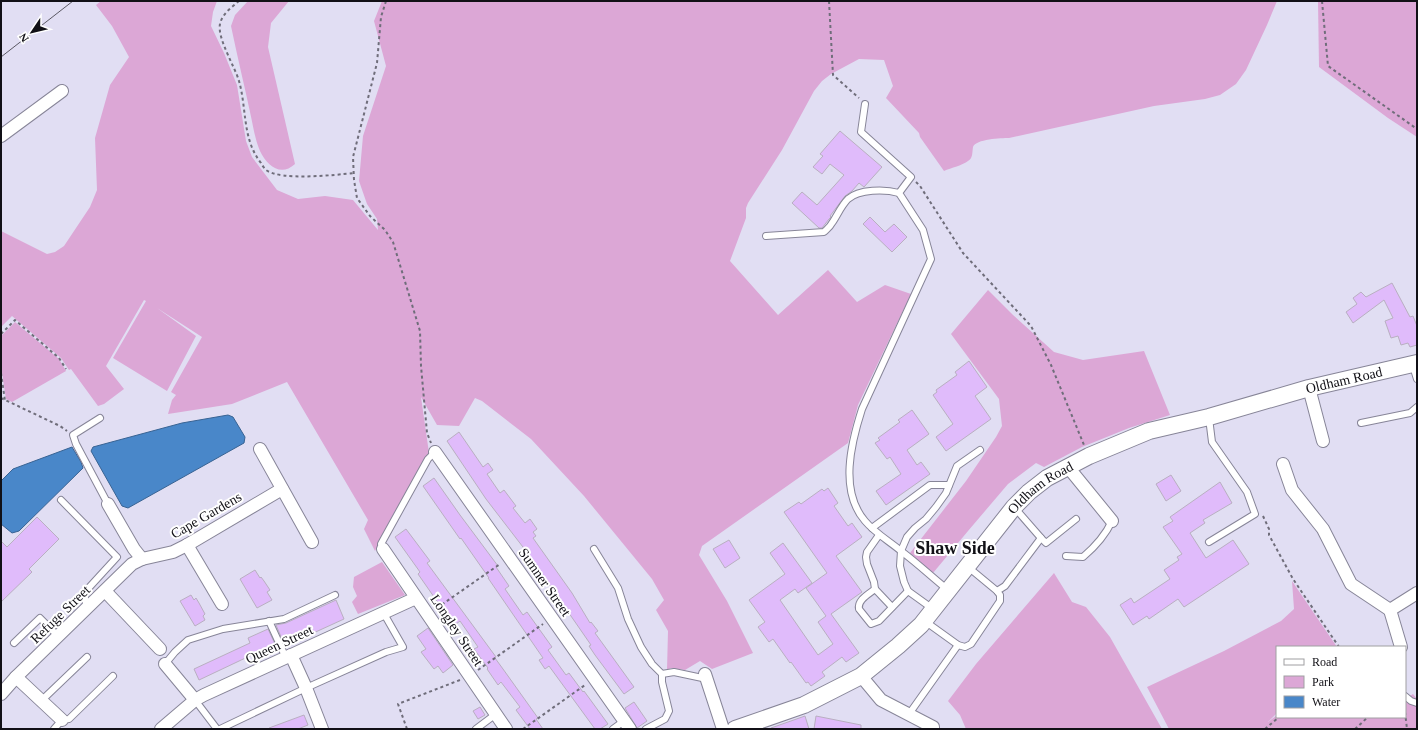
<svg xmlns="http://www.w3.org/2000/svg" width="1418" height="730" font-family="'Times New Roman',serif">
	<rect width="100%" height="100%" fill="#e1def3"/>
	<g fill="#dca7d6">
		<path d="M101 1H217L213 12 211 26 224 53 237 85 246 141 252 157 277 190 298 199 325 196 353 200 378 230 377 219 367 204 359 181 363 136 386 66 374 21 382 1H1277L1267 25 1246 70 1236 84 1220 95 1205 99 1154 106 1009 138C1001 138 976 139 973 147 972 153 973 158 968 161 963 165 951 168 944 171L920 137 919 133 886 98 893 86 884 60 859 59 831 74 822 81 814 91 782 150 748 203 746 208V218L730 261 778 315 828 270 857 302 885 285 911 294 858 405 848 443 702 546 699 555 727 601 753 653 712 669 700 661 685 670 671 668 667 670 668 631 656 610 664 600 652 579 584 496 531 439 482 401 475 398 459 426 437 425 421 397 429 453 375 551 364 529 368 520 287 382 232 404 168 414 172 400 176 395 171 392 202 337 157 308 196 336 167 391 113 358 146 301 144 300 106 366 124 389 104 404 98 406 71 369 69 370 61 358 12 316 1 327V231L47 254 55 252 64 246 90 207 97 190 95 138 110 85 129 57 112 26 96 5Z"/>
		<path d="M248 1H289L271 23 268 47 295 164C281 177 267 166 260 151 255 140 253 125 250 112 244 84 237 55 231 26L235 15Z"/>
		<polygon points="1318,1 1417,1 1417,137 1388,118 1319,67"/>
		<polygon points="988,290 1013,315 1054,352 1083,360 1144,351 1170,415 1129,428 1082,447 1044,467 1036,463 1008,484 968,531 933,573 910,553 966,481 996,437 1002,426 999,399 951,334"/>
		<polygon points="15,322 59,359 66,371 12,402 6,399 1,366 1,336"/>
		<polygon points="382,562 405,595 358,614 352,602 357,596 353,587 354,577"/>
		<polygon points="1054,573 1072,602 1086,607 1110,637 1162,729 966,729 960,715 948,701 976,664"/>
		<polygon points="1292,581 1337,647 1277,647 1277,713 1268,722 1277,715 1277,717 1405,717 1405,699 1413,694 1417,699 1417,729 1169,729 1147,687 1224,651 1281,621 1294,609"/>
	</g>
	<g fill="#4987c9" stroke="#386393">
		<polygon points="228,415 233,417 245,437 244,443 128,508 122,506 91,451 93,447 182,423"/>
		<polygon points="72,447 81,462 83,468 19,531 12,533 1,524 1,481 13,469"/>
	</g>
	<g fill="#e0bbfb" stroke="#b9afc1">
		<polygon points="840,131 882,167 864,187 859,183 852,191 845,196 830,216 831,217 829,219 822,228 819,228 792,203 802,192 817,205 844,175 830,164 822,174 813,167 823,156 820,154"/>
		<polygon points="870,217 885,232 894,224 907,237 892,252 863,224"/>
		<polygon points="1392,283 1410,317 1413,316 1417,326 1417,345 1410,347 1408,343 1401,345 1398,336 1391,338 1385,321 1393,318 1384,300 1353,323 1346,312 1357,304 1353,298 1361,292 1366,297"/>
		<polygon points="969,361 987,387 975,396 991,419 946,451 936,437 953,424 933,395 937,392 936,390 957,375 955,372"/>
		<polygon points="912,410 929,434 907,450 917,465 921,462 930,474 886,505 876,491 901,474 890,457 887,459 875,443 880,440 878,438 900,422 898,420"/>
		<polygon points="459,432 483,467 488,463 493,470 487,474 500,493 504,490 516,506 513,508 525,523 530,519 537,529 533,532 536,536 533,538 572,593 590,623 591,622 598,631 595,633 634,687 624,694 595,655 589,646 591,645 526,551 486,499 447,441"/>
		<polygon points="1171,475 1181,491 1166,501 1156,484"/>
		<polygon points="434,478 460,515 498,566 496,567 509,586 505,589 523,615 527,612 552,647 548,650 566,675 569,673 583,692 584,691 608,724 600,729 595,729 549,666 545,669 539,660 543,658 488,578 489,578 461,538 460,539 423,486"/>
		<polygon points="1220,482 1232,503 1203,520 1205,523 1190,533 1206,558 1233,540 1249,564 1184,607 1178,599 1149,619 1147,616 1133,625 1120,605 1131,598 1134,603 1170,579 1164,570 1179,560 1177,557 1182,554 1163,527 1173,521 1170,517"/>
		<polygon points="828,488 838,503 834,506 848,526 852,523 862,537 836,556 862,592 831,614 859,653 846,662 842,657 822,672 825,676 811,686 808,682 806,683 791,662 790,663 773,639 769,642 758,627 765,622 749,600 785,574 770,553 783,543 812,583 798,593 795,589 780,600 818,655 833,644 818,622 826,616 806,588 827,573 784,512 799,502 801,504 822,489 824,491"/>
		<polygon points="37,517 59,539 29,569 32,572 1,602 1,541 7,547"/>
		<polygon points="406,529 430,561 427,563 496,657 495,658 503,669 538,718 536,719 543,729 530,729 516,710 520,707 501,682 498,685 487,669 488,668 474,649 478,647 460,621 456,624 443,605 441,607 418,574 420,572 395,537"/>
		<polygon points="729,540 740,558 725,568 713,549"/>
		<polygon points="255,570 260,578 261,577 264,581 270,590 267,592 272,600 257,608 240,579"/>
		<polygon points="191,595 194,600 196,598 199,603 205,614 203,616 205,620 195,626 180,601"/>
		<polygon points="336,600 344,619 285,646 276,625 286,623"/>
		<polygon points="428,628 453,665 443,673 438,666 434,669 421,652 426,649 417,636"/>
		<polygon points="268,629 275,644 199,680 194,669 250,643 248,638"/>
		<polygon points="634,702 647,721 637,728 625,708"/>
		<polygon points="480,707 485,715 478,719 473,711"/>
		<polygon points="304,715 308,725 298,729 270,729 269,728"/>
		<polygon points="805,716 809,729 771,729 771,728"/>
		<polygon points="816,716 861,725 861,729 814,729"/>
	</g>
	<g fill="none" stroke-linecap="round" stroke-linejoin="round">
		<g stroke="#878598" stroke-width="8">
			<g id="service">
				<path d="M865 104 861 132 911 177 899 193 923 230 931 259 862 409C851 443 839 491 865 521 875 533 889 541 901 551 917 563 932 577 948 590"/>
				<path d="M766 236 824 232C827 229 830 227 832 223 837 216 841 206 848 199 859 189 885 189 899 193"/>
				<polyline points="1413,366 1417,379"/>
				<polyline points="100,418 73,435 76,444 108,504"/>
				<polyline points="1361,423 1410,413 1417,407"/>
				<polyline points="61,500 117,557 84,593 87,609"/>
				<polyline points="872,528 930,485 949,485"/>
				<polyline points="879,535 867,552 866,557 867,564 874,582 875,589 892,607"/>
				<polyline points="1041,538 1046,543 1076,519"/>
				<polyline points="1209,542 1255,514 1247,492 1212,442 1209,418"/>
				<polyline points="383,549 381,544 428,459 435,452"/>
				<polyline points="594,549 618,588 628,619 641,647 652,664 662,674"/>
				<path d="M1066 556 1083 557C1096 546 1105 536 1112 521"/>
				<path d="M875 589C869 594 857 600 859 609L871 624 879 621 908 591"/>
				<polyline points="997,591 1005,586 1041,538 1014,507"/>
				<polyline points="933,609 908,591 904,582 900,566 901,551 907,537 915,528 926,519 936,507 946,493 957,466 980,450"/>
				<polyline points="269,621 286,658"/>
				<polyline points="926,622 958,645 965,647 971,644 1000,601 1000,595 997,591 968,567"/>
				<polyline points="14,643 40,618 58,636"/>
				<polyline points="165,664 175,652 188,640 223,629 284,619 335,595"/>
				<polyline points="662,674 674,672 707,679"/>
				<polyline points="1405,696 1411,701 1417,703"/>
				<polyline points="195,700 217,729"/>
				<polyline points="41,701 87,657"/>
				<polyline points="909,714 958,645"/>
				<polyline points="54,729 62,720 69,719 113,676"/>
				<polyline points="220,729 306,688 386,652 403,647 383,612"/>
				<polyline points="476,729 496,714"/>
				<polyline points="613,729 624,721"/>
				<polyline points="646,729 665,719 669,711 662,682 662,674"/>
			</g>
		</g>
		<g stroke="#878598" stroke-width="14">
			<g id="minor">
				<polyline points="1,136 62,91"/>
				<polyline points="1309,388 1323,441"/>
				<polyline points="260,449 312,542"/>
				<polyline points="435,452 630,729"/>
				<polyline points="1283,464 1292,490 1323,529 1351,584 1390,610 1417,593"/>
				<polyline points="1068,467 1112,521"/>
				<polyline points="108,504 134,549 142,559"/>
				<polyline points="187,545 222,604"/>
				<polyline points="383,549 506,729"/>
				<polyline points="105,591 160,649"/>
				<polyline points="1390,610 1401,647"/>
				<polyline points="291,655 306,688 322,729"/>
				<polyline points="165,664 195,700"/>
				<polyline points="705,674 723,729"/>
				<polyline points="861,676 881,700 933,727 933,729"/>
				<polyline points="16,677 62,720"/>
				<polyline points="1,694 16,677 132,564 142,559 173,552 187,545 282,489"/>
				<polyline points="161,729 195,700 204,695 416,598"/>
			</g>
		</g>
		<g stroke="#878598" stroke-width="18">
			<g id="secondary">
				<path id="s1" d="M735 729 804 705 861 676 898 646 921 625 1014 507 1029 492 1047 478 1089 456 1149 431 1209 417 1309 388 1417 363"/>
			</g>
		</g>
		<g stroke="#6f6d7a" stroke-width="2" stroke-dasharray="3 3" stroke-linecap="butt">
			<path d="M239 1C232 7 222 14 220 24 217 38 235 67 239 81 247 109 242 139 261 163 262 165 264 168 266 170 281 181 335 175 354 173"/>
			<polyline points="386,1 381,17 377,63 353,157 354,180 357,198 370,216 385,230 393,242 420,331 421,366 427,433 431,443"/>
			<polyline points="829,1 833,75 859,98"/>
			<polyline points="1322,1 1328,66 1417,129"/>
			<polyline points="916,182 920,186 963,253 1031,326 1051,365 1084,445"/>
			<polyline points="1,334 15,320 59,358 66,369"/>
			<polyline points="1,373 5,401"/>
			<polyline points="1,398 60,426 67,431"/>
			<polyline points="1263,516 1269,529 1269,535 1293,579 1339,647"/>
			<polyline points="437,608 500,564"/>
			<polyline points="478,670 543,624"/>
			<polyline points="1405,712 1407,729"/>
			<polyline points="407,729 398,704 460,680"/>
			<polyline points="523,729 585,685"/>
			<polyline points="1265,729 1279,717"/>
			<polyline points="1355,729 1368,717"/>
		</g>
		<use href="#service" stroke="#fff" stroke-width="6"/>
		<use href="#minor" stroke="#fff" stroke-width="12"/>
		<use href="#secondary" stroke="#fff" stroke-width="16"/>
		<polyline stroke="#5b5964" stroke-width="1" points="1,57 73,1"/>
	</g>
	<g text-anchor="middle" stroke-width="4" stroke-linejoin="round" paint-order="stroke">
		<g font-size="14" fill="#111016" stroke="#fff">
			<text dy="5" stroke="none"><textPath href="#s1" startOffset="724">Oldham Road</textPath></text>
			<text dy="5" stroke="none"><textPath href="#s1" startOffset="399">Oldham Road</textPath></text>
			<text transform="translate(206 515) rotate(-30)" y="5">Cape Gardens</text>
			<text transform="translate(545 582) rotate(55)" y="5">Sumner Street</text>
			<text transform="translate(60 614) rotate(-44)" y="5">Refuge Street</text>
			<text transform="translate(457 630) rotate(56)" y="5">Longley Street</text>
			<text transform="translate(279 644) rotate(-25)" y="5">Queen Street</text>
		</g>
		<g font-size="18" font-weight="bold" fill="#111016" stroke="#fff">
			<text x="955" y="554">Shaw Side</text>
		</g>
	</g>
	<rect width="1418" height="730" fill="none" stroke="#111016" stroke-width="4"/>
	<rect x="1276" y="646" width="130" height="72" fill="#ffffff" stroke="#a09fa2"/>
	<rect x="1284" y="659" width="20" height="6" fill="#ffffff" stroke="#a09fa2"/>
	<text x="1312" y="666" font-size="12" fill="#111016">Road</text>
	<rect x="1284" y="676" width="20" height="12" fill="#dca7d6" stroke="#a09fa2"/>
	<text x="1312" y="686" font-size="12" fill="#111016">Park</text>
	<rect x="1284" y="696" width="20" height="12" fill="#4987c9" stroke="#a09fa2"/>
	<text x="1312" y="706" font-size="12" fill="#111016">Water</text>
	<g transform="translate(32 32) rotate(235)" stroke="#ffffff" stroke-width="3" paint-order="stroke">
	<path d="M0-3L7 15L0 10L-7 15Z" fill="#111016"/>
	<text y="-6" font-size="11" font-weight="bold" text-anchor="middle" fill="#111016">N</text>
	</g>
</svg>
